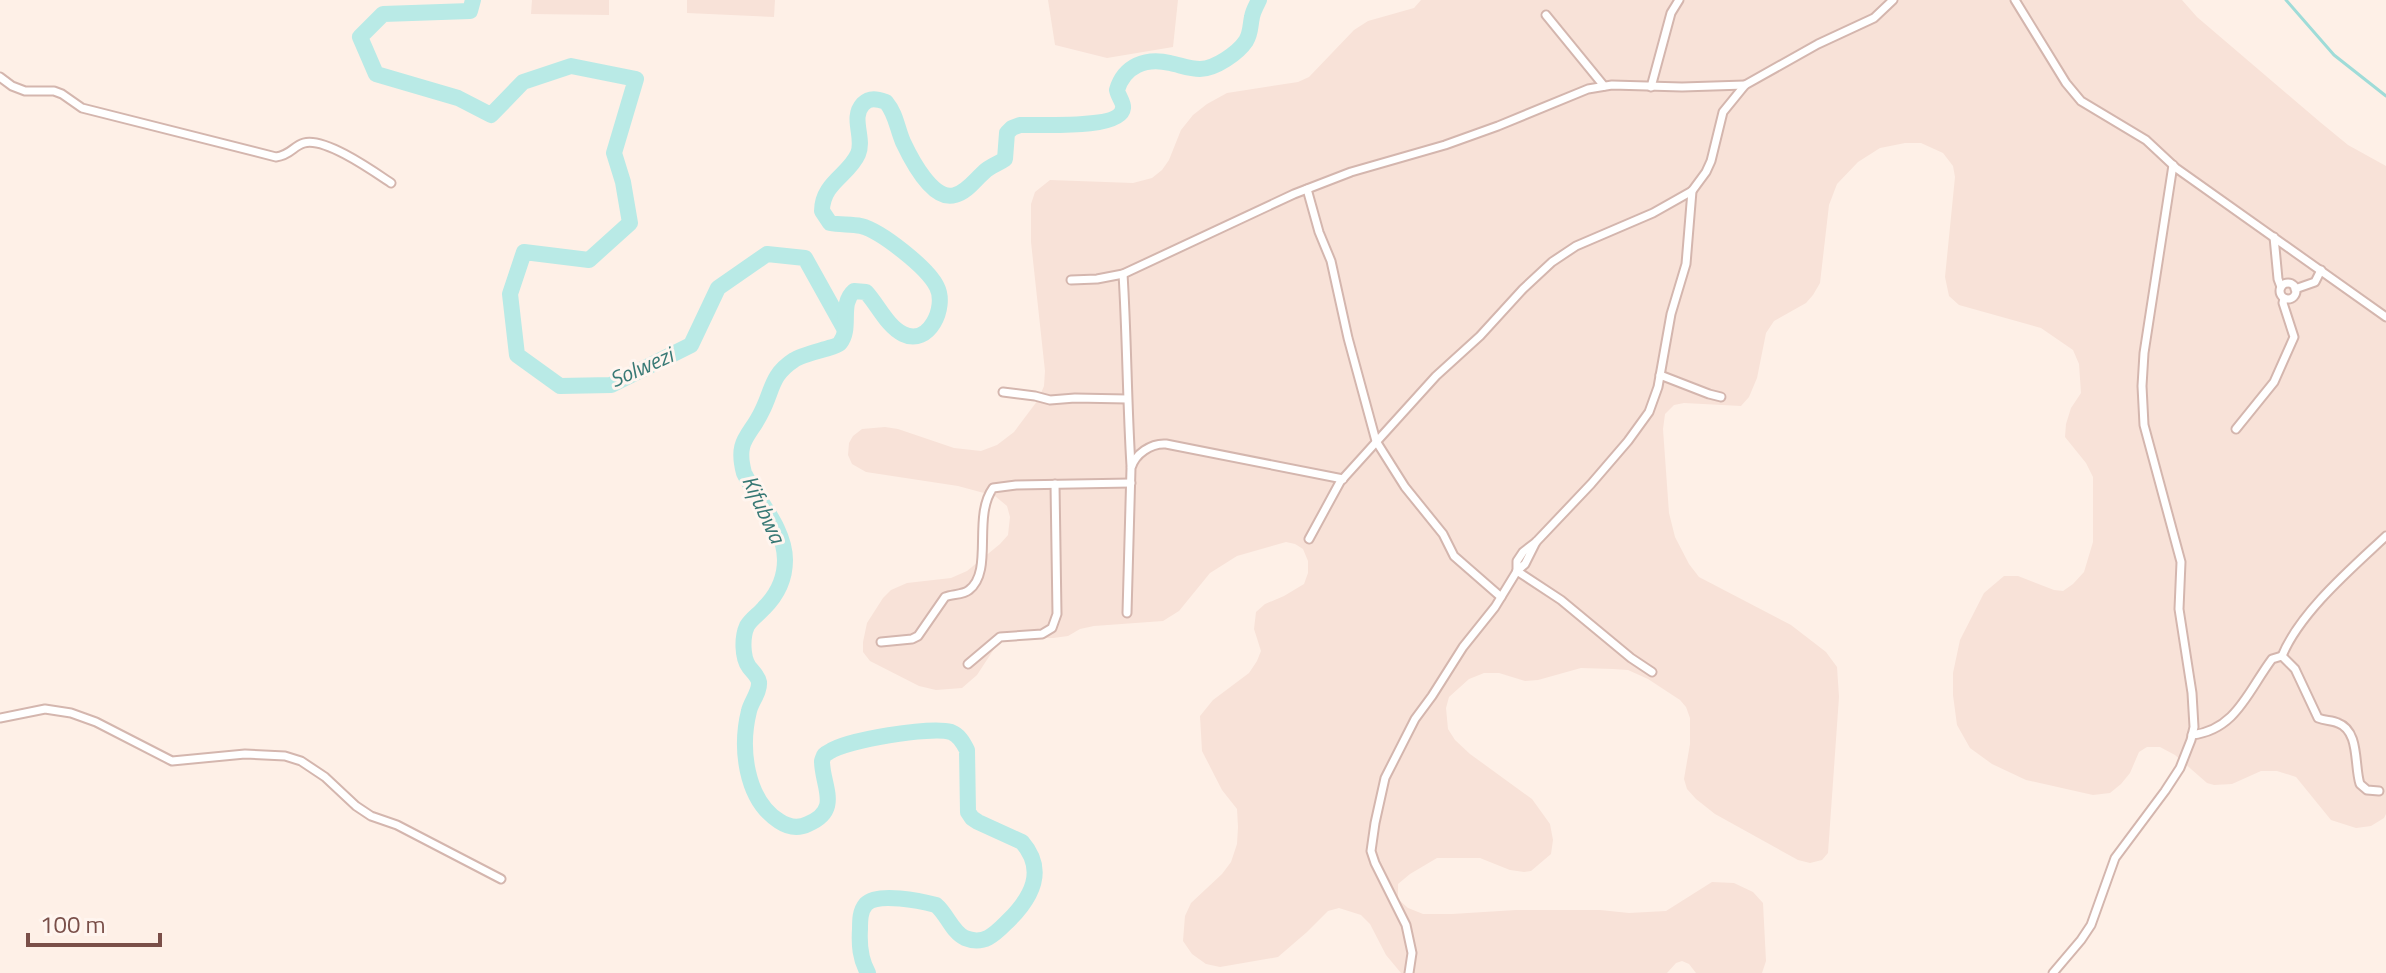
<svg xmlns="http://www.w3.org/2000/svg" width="2386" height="973" font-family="'Titillium Web',sans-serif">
	<rect width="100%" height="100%" fill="#fef0e7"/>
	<g fill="#f8e2d8">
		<polygon points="532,0 609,0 609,15 531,14"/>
		<polygon points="687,0 775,0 774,17 687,13"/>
		<polygon points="1048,0 1178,0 1173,47 1107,58 1055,45"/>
		<polygon points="1421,0 2182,0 2197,17 2320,122 2348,145 2386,166 2386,814 2384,818 2371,826 2356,828 2331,820 2296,777 2277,771 2261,771 2232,784 2214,785 2207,783 2175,755 2160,747 2147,747 2139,752 2130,773 2121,784 2110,793 2093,795 2026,780 1992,764 1970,748 1957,725 1953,695 1953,673 1960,640 1984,593 2004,576 2018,576 2054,590 2063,591 2073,584 2084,572 2093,542 2093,477 2086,463 2065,437 2066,424 2071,408 2081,393 2079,364 2073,350 2041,328 1959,305 1949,296 1945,277 1955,177 1953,166 1943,153 1921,143 1905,143 1880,148 1858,162 1837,184 1829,205 1820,283 1813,295 1806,303 1774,321 1766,333 1757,378 1749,397 1741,406 1684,403 1674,405 1665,414 1663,429 1669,513 1675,537 1689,564 1699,577 1791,625 1826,652 1837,667 1839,697 1828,853 1822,860 1810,863 1798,860 1715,814 1696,799 1687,789 1684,779 1690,744 1690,718 1686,707 1680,700 1648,679 1628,670 1613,669 1581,668 1538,680 1525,681 1499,673 1484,673 1469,679 1449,697 1446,708 1448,729 1455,740 1470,754 1532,799 1550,824 1553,840 1551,854 1531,871 1524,872 1510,870 1480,858 1437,858 1410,874 1398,884 1398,899 1408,908 1423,914 1452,914 1516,910 1600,910 1629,913 1666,911 1712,882 1734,883 1753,892 1763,903 1766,961 1762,973 1696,973 1689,964 1682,961 1676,963 1667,973 1401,973 1386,955 1370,924 1361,915 1339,908 1328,911 1307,932 1278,957 1220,967 1206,964 1192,954 1183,941 1185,916 1191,903 1222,874 1231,862 1237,844 1238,827 1237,809 1222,790 1202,751 1200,716 1213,700 1249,673 1257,661 1261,651 1254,629 1256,612 1265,604 1284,596 1304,584 1308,573 1308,561 1303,549 1295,544 1286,542 1237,556 1210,573 1179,611 1163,621 1094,626 1080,629 1068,636 1053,638 1012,638 1004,640 996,646 977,675 962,688 936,690 919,686 870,661 863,652 863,642 867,623 883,598 891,590 907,583 951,578 967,571 1000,544 1008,535 1010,517 1007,506 995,496 958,486 866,472 852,464 848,455 849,443 853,436 862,429 885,427 898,429 954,448 981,451 997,445 1014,432 1038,400 1044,386 1045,371 1031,242 1031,204 1035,192 1050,180 1133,183 1152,178 1162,170 1169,160 1181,130 1193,115 1207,104 1227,93 1298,82 1309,77 1354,30 1368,21 1414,8"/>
	</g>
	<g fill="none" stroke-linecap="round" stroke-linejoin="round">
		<polyline stroke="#9fdcd8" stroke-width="3" points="2286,0 2334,55 2386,96"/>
		<g stroke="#b9eae6" stroke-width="16">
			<polyline points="473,0 470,11 383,14 360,37 376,74 458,98 491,115 523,82 571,66 636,79 614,153 623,182 630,223 589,260 524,252 510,294 517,355 560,386 611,385 691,345 718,288 767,254 805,258 844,328"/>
			<path d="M868 973C860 959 859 945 860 929 860 920 860 911 866 904 878 892 921 901 936 905 947 914 952 932 965 938 985 946 996 933 1009 920 1031 898 1047 871 1022 842L978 822 972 818 968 812 967 750C963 742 959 735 951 732 931 726 846 740 829 752 823 755 824 755 822 761 822 786 842 810 808 824 798 829 788 827 779 821 745 799 740 747 749 711 751 702 760 692 759 682 758 676 753 672 749 667 742 657 742 637 747 626 751 619 759 614 764 608 777 595 785 578 785 560 785 528 757 500 744 473 735 439 750 437 762 411 773 389 771 375 794 360 804 353 836 348 840 343 852 328 839 304 854 291L866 292C878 305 887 326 903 334 929 347 947 307 937 287 928 268 881 231 861 226 851 224 840 225 830 223L822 211C822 183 849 175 858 154 865 138 850 118 863 104 870 97 877 99 886 102 896 114 897 128 903 142 911 159 933 202 955 195 967 192 975 180 984 172 990 166 998 164 1005 159L1007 133 1012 128 1020 125C1037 124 1121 130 1123 108 1124 103 1118 96 1117 90 1124 66 1146 57 1170 63 1180 65 1190 69 1200 69 1215 69 1238 53 1246 41 1251 33 1250 26 1252 17 1253 11 1256 6 1259 0"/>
		</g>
		<g stroke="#d4b6ae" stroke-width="11">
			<g id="street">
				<polyline points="2015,0 2066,83 2081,101 2146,140 2176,168 2386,317"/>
				<polyline points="1546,15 1604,86"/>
				<path d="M0 77 12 86 25 91H54L62 94 82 108 276 157C291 155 293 146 304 143 325 137 373 171 391 183"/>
				<polyline points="1651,87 1671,13 1679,0"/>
				<polyline points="1307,189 1319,232 1331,261 1348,338 1376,441 1405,487 1443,534 1454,556 1501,597"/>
				<polyline points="2274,237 2278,279 2281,287"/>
				<path d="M1123 274C1127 338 1127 402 1131 466"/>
				<polyline points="1071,280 1097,279 1123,274 1294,194 1351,172 1445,145 1498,126 1588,89 1612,85 1682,87 1745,85"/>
				<circle cx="2288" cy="291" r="8"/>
				<polyline points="2295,289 2315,282 2321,270"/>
				<polyline points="1660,375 1709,394 1721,397"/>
				<polyline points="1003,392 1035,396 1050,400 1075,398 1127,399"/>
				<polyline points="2236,429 2274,382 2294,337 2283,303 2284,298"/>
				<polyline points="1309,539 1340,482 1436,376 1480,336 1523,289 1552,262 1576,246 1653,213 1692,191 1706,172 1711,161 1723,112 1745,85 1818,44 1874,18 1893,0"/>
				<polyline points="1517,571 1517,561 1523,552 1536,542 1591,484 1628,441 1649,412 1658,387 1671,314 1686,264 1692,191"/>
				<polyline points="1517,571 1561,600 1631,658 1652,672"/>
				<path d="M1127 613 1131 468C1135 454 1151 443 1166 444L1343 479"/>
				<path d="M881 642 912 639 918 636 945 597C952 594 963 595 969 590 994 571 972 517 993 488L1016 485 1131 483"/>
				<path d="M2282 656C2300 612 2352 568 2386 536"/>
				<polyline points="968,664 1000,637 1042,634 1052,628 1057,614 1055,484"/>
				<polyline points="0,718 45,709 71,713 96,722 172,761 245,754 285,756 301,761 325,777 356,806 371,816 397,825 501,879"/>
				<path d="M2192 735C2236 730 2248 691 2272 659L2282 656 2295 669 2318 718C2325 721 2332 720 2338 723 2360 731 2354 766 2360 784L2367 790 2379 791"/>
				<polyline points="1409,973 1412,953 1406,925 1375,863 1371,851 1375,823 1385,778 1415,719 1432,696 1463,647 1495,607 1517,571 1525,564 1536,542"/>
				<polyline points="2053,973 2081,940 2091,925 2115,858 2165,791 2180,768 2191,740 2194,727 2192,693 2179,609 2181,562 2144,425 2142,386 2144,353 2173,165"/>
			</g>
		</g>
		<use href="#street" stroke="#fff" stroke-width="7"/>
	</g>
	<g text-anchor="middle" stroke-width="6" stroke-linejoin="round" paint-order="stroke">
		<g font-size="22" font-style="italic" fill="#387975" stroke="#fff5ef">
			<text transform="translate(641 367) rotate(-24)" y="8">Solwezi</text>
			<text transform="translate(764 509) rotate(65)" y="8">Kifubwa</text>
		</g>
	</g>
	<path d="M28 933v12h132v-12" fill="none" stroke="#7a4f49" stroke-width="4"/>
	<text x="40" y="933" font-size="24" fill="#7a4f49" stroke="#fff5ef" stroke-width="6" paint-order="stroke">100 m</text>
</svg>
